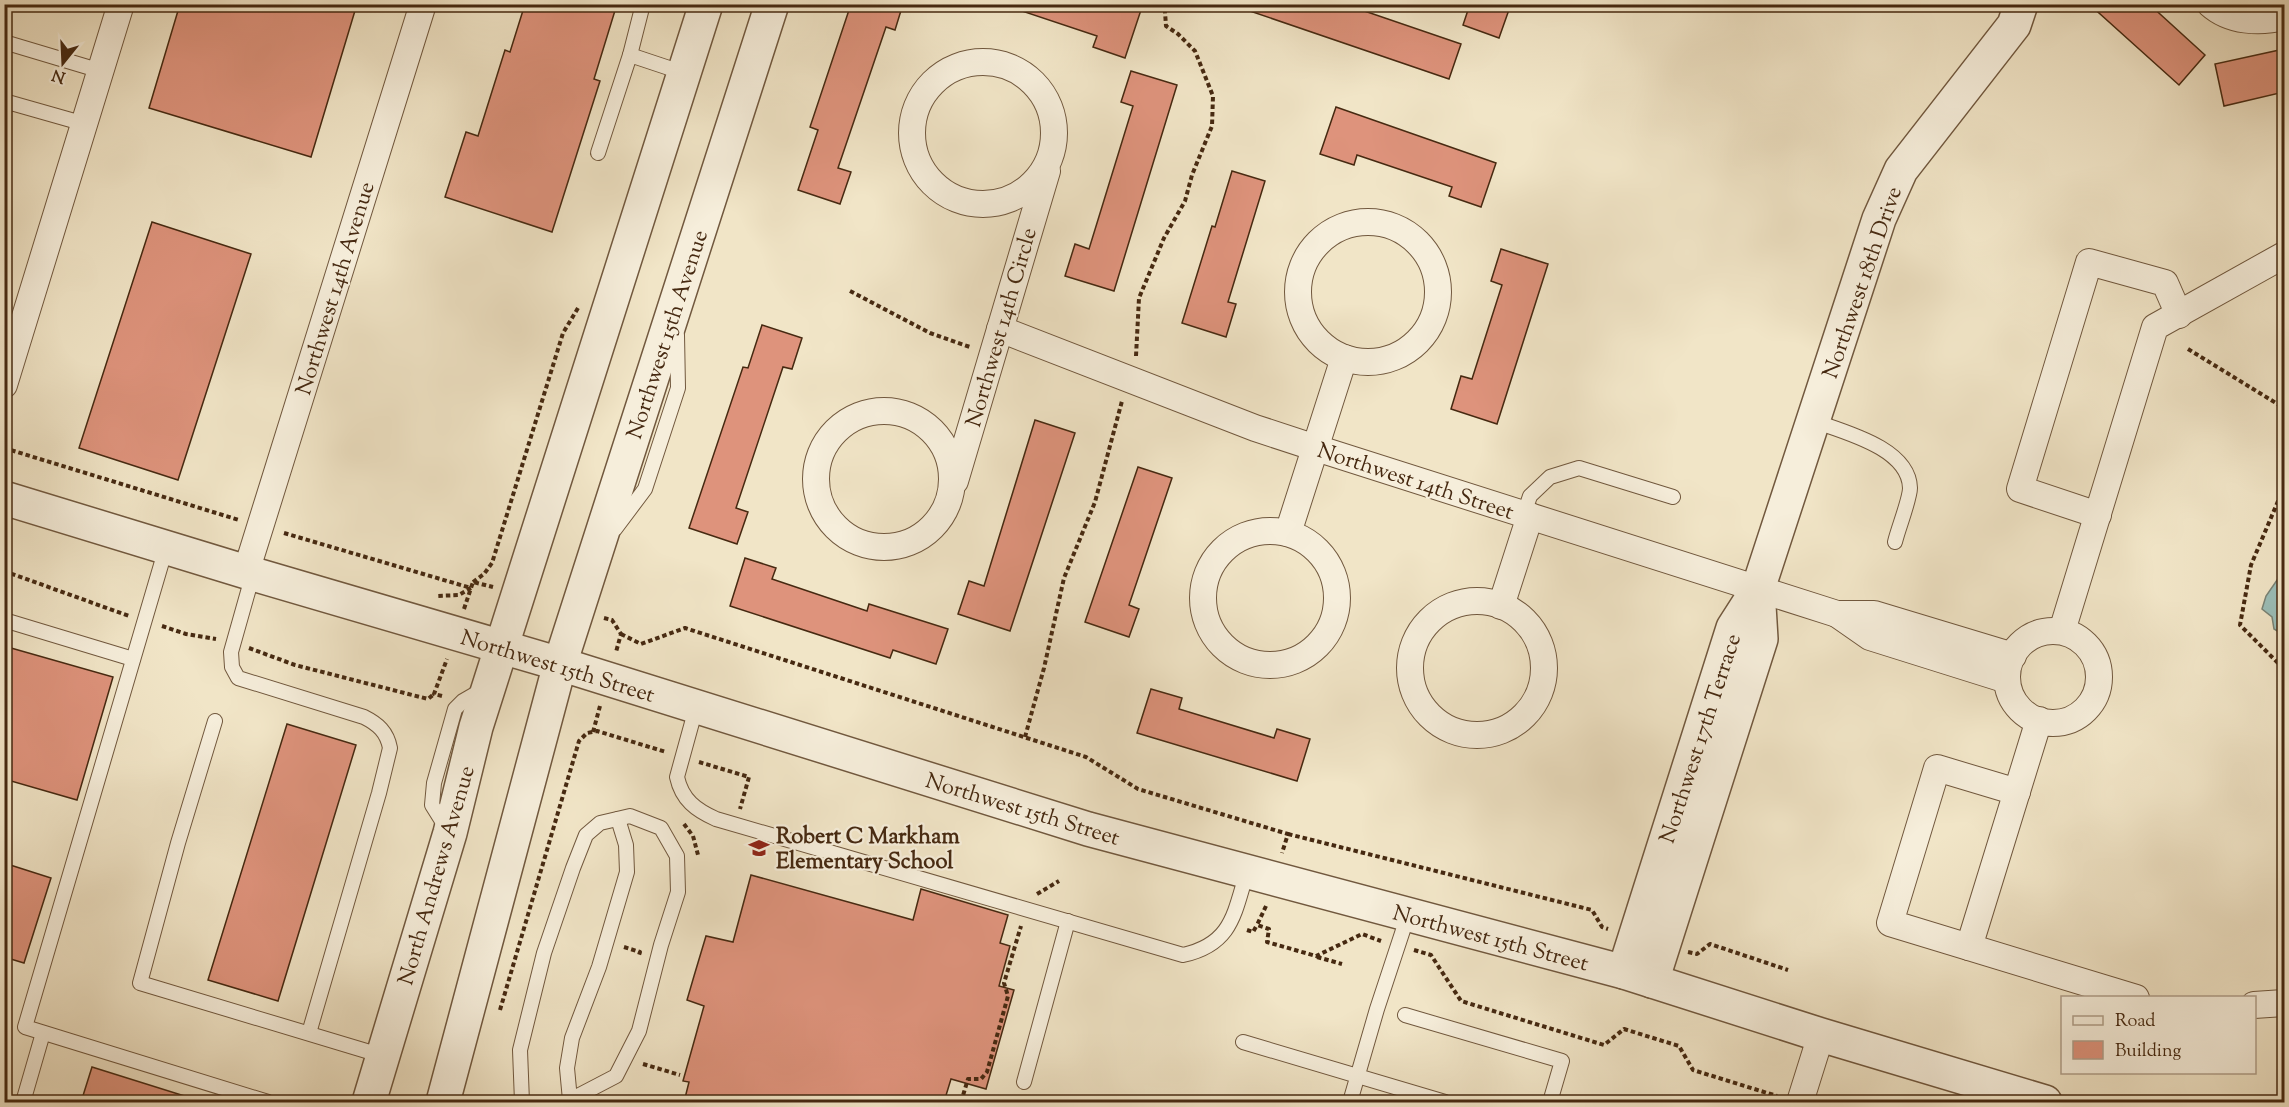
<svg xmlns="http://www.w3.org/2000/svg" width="2289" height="1107" font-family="'Sorts Mill Goudy',serif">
	<rect width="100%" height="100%" fill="#f1e5c7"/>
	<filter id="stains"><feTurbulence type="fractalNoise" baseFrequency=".00333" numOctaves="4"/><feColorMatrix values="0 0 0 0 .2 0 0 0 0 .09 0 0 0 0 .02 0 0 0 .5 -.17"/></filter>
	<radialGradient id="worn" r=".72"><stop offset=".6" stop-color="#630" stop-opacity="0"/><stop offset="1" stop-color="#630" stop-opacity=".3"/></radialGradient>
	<polygon fill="#9bbfb9" stroke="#798376" stroke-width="1.5" points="2284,570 2284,635 2274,629 2272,617 2262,609 2266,596"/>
	<g fill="#de937c" stroke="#462911" stroke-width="1.5">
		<polygon points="180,4 357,4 311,157 149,108"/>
		<polygon points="525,4 617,4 594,79 600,81 552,232 445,197 466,132 478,136 505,50 510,52"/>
		<polygon points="851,4 903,4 895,30 886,27 838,168 851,172 840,204 798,190 818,130 810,127"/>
		<polygon points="1013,4 1125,4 1141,10 1125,58 1093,47 1097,36 1013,8"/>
		<polygon points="1242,4 1344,4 1461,44 1449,79 1241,8"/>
		<polygon points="1470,4 1511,4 1499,38 1463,25"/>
		<polygon points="2089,4 2149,4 2205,55 2179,85"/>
		<polygon points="2284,49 2284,92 2224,106 2215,64"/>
		<polygon points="1131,71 1177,85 1114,291 1065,276 1075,244 1089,249 1133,106 1121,102"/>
		<polygon points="1336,107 1496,163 1481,207 1449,196 1452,187 1357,155 1354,165 1320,154"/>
		<polygon points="1232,171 1265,181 1228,302 1236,304 1226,337 1182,323 1212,226 1215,227"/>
		<polygon points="152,222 251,254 178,480 79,448"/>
		<polygon points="1501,249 1548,264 1497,424 1451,409 1461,376 1472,379 1502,285 1491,281"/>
		<polygon points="762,325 802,338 792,369 783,367 736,508 748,512 737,544 689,528 743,367 748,368"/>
		<polygon points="1035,420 1075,433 1010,631 958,614 969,581 984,586"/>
		<polygon points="1138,467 1172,478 1129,605 1139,609 1129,637 1085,622"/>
		<polygon points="745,558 776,568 772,579 867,611 869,604 948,629 936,664 893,650 890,658 730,606"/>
		<polygon points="4,646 113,677 77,800 4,779"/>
		<polygon points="1151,689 1182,698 1179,709 1274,738 1277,729 1310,739 1297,781 1137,733"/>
		<polygon points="287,724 356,745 278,1001 208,980"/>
		<polygon points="4,863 51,878 24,963 4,957"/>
		<polygon points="751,875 913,920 921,889 1008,915 1000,943 1010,946 999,986 1014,990 986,1089 951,1079 944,1102 684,1102 689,1082 683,1081 704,1006 687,1000 694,976 706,936 733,942"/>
		<polygon points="92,1067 191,1098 190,1102 81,1102"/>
	</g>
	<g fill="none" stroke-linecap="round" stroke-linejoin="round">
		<g stroke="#71583e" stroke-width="16">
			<g id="service">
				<polyline points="4,42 101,71"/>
				<polyline points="630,55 643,4"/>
				<polyline points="4,101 85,124"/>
				<polyline points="598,153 630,55 684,73"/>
				<path d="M1814 421C1844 432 1909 448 1910 488 1910 499 1898 529 1895 542"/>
				<polyline points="1524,514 1530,496 1550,477 1579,468 1673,497"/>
				<polyline points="615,529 645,489 678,388 677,335"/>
				<polyline points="166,548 25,1027 268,1102"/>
				<path d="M253 574 231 652 232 667 238 678 364 717C378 724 387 732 390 748L379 793 309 1033"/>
				<polyline points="4,620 133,659"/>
				<path d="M696 708 677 777C682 800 696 810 716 819L1183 955C1232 944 1234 914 1247 872"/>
				<polyline points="215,721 178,843 140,983 383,1056"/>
				<polyline points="447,829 432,805 434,783 455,709 463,701 482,690"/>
				<polyline points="1405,1015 1562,1061 1550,1102"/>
				<polyline points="1243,1042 1445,1102"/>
				<polyline points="1024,1082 1068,921"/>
				<polyline points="570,1100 567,1068 572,1038 599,967 627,872 626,845 618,819"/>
				<polyline points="23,1102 43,1033"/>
				<polyline points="522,1102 520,1050 544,953 573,868 586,835 600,823 630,816 661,828 677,856 678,892 661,945 639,1031 616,1076 570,1100 569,1102"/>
				<polyline points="1350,1102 1377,1009 1408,915"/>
			</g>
		</g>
		<g stroke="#71583e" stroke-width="28">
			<g id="minor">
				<path d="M2210 4C2230 22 2260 23 2284 17"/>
				<circle cx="983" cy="133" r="71"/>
				<circle cx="1368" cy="292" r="70"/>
				<polyline points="1000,329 1255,428 1316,448 1837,614 1874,614 2013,656"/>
				<polyline points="4,385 121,4"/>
				<circle cx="884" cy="479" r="68"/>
				<polyline points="955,481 1047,171"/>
				<polyline points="2098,515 2020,489 2089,262 2165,283 2179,315"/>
				<circle cx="1270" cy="598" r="67"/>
				<polyline points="1288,533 1344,358"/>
				<polyline points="246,572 423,4"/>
				<circle cx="1477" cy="668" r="67"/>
				<polyline points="1501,606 1530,516"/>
				<polyline points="1837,614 1870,637 2007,680"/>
				<circle cx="2053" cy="677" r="46"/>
				<polyline points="2062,631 2155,327 2284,255"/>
				<polyline points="2017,792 1937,768 1890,923 2136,998"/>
				<polyline points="1969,947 2039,720"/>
				<polyline points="2254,1005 2284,1003"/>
				<polyline points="1800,1102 1821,1035"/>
			</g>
		</g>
		<g stroke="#71583e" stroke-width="36">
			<g id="tertiary">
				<polyline points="4,498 253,574 560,664 1088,829 1624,972 1821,1035 2045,1102"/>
				<polyline points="1624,972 1733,628 1758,589 1879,219 1901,170 2014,25 2021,4"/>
				<polyline points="1652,981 1761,639 1758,589"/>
				<polyline points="369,1102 450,833 476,727 706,4"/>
				<polyline points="443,1102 560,664 772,4"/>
			</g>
		</g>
		<g stroke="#462911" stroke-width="4" stroke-dasharray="4.5 3" stroke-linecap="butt">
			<polyline points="850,291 930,333 970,347"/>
			<polyline points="2188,349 2284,408"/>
			<polyline points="1136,356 1139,298 1164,238 1185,201 1192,175 1212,126 1213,96 1195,51 1178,34 1166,26 1165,12 1168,4"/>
			<polyline points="4,448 239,520"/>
			<polyline points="2284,487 2251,565 2240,625 2284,669"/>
			<polyline points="284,533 471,588 459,595 436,596"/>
			<polyline points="4,571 129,616"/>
			<polyline points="473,582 484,574 492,563 563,333 578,308"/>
			<polyline points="464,609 473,582 493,587"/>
			<polyline points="604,618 612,620 621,634 616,652"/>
			<polyline points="162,626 186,634 216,639"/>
			<polyline points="621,634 641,644 685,628 1086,757 1138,789 1288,834 1282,853"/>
			<polyline points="249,648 295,665 428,699 434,694"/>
			<polyline points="442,696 434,694 447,659"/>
			<polyline points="593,732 600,706"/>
			<polyline points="1025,737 1044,668 1064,578 1095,502 1122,401"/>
			<polyline points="699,762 749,777 740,809"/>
			<polyline points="684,824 693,836 698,855"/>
			<polyline points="1288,834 1592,910 1602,927 1608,929"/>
			<polyline points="1037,894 1059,881"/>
			<polyline points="1266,906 1257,925 1269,929 1267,942 1316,956 1362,934 1381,941"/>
			<polyline points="1247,930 1253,932 1257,925"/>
			<polyline points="624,947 640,952 639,955"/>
			<polyline points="1414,950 1431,955 1461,1001 1604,1045 1624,1029 1679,1046 1693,1070 1777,1096"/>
			<polyline points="1688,952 1697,954 1710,944 1788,970"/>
			<polyline points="1317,957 1342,964"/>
			<polyline points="500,1010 579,741 587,733 597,731 666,752"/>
			<polyline points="643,1064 680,1075"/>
			<polyline points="961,1102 968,1079 981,1079 987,1072 1008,996 1004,983 1021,926"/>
		</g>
		<use href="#service" stroke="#f6eedb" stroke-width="14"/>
		<use href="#minor" stroke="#f6eedb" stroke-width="26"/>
		<use href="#tertiary" stroke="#f6eedb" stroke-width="33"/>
	</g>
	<defs>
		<g id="school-bare" transform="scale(1.62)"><path d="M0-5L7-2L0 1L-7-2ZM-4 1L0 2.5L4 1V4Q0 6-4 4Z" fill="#8f2418" stroke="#f6eedb" stroke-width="2.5" paint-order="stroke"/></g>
	</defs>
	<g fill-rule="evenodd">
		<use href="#school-bare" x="759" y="848"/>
	</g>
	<g text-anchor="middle" stroke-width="4.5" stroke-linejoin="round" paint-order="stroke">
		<g font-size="22" fill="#462911" stroke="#f6eedb">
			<text transform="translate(1861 282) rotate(-71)" y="8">Northwest 18th Drive</text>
			<text transform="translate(334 288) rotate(-73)" y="8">Northwest 14th Avenue</text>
			<text transform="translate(1000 327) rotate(-74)" y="8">Northwest 14th Circle</text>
			<text transform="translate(666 334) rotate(-72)" y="8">Northwest 15th Avenue</text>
			<text transform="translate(1416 480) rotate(18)" y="8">Northwest 14th Street</text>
			<text transform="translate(558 665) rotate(17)" y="8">Northwest 15th Street</text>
			<text transform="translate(1699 738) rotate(-72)" y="8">Northwest 17th Terrace</text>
			<text transform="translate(1023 808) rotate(17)" y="8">Northwest 15th Street</text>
			<text transform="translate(435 875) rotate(-74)" y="8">North Andrews Avenue</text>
			<text transform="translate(1491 937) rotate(15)" y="8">Northwest 15th Street</text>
		</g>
		<g font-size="22" font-weight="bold" fill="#462911" stroke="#f6eedb" text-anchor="start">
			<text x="776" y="843">Robert C Markham<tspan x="776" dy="25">Elementary School</tspan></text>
		</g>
	</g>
	<rect width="2289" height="1107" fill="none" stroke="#f1e5c7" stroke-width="24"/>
	<rect x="6" y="6" width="2277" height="1095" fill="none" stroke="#462911" stroke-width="3"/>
	<rect x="12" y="12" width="2265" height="1083" fill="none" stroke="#462911" stroke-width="1.5"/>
	<rect x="2061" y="996" width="195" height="78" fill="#f6eedb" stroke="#b09f8a" stroke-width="1.5"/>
	<rect x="2073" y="1016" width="30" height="9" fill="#f6eedb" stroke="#b09f8a" stroke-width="1.5"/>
	<text x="2115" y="1026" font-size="18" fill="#462911">Road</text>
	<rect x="2073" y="1041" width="30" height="18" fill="#de937c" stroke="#b09f8a" stroke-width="1.5"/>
	<text x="2115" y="1056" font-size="18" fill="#462911">Building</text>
	<g transform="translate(63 63) rotate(198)" stroke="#f6eedb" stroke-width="4.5" paint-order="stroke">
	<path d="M0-4.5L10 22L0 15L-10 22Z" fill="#462911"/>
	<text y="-9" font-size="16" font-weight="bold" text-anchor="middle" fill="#462911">N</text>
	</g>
	<rect width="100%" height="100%" filter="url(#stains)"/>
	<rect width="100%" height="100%" fill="url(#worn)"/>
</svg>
